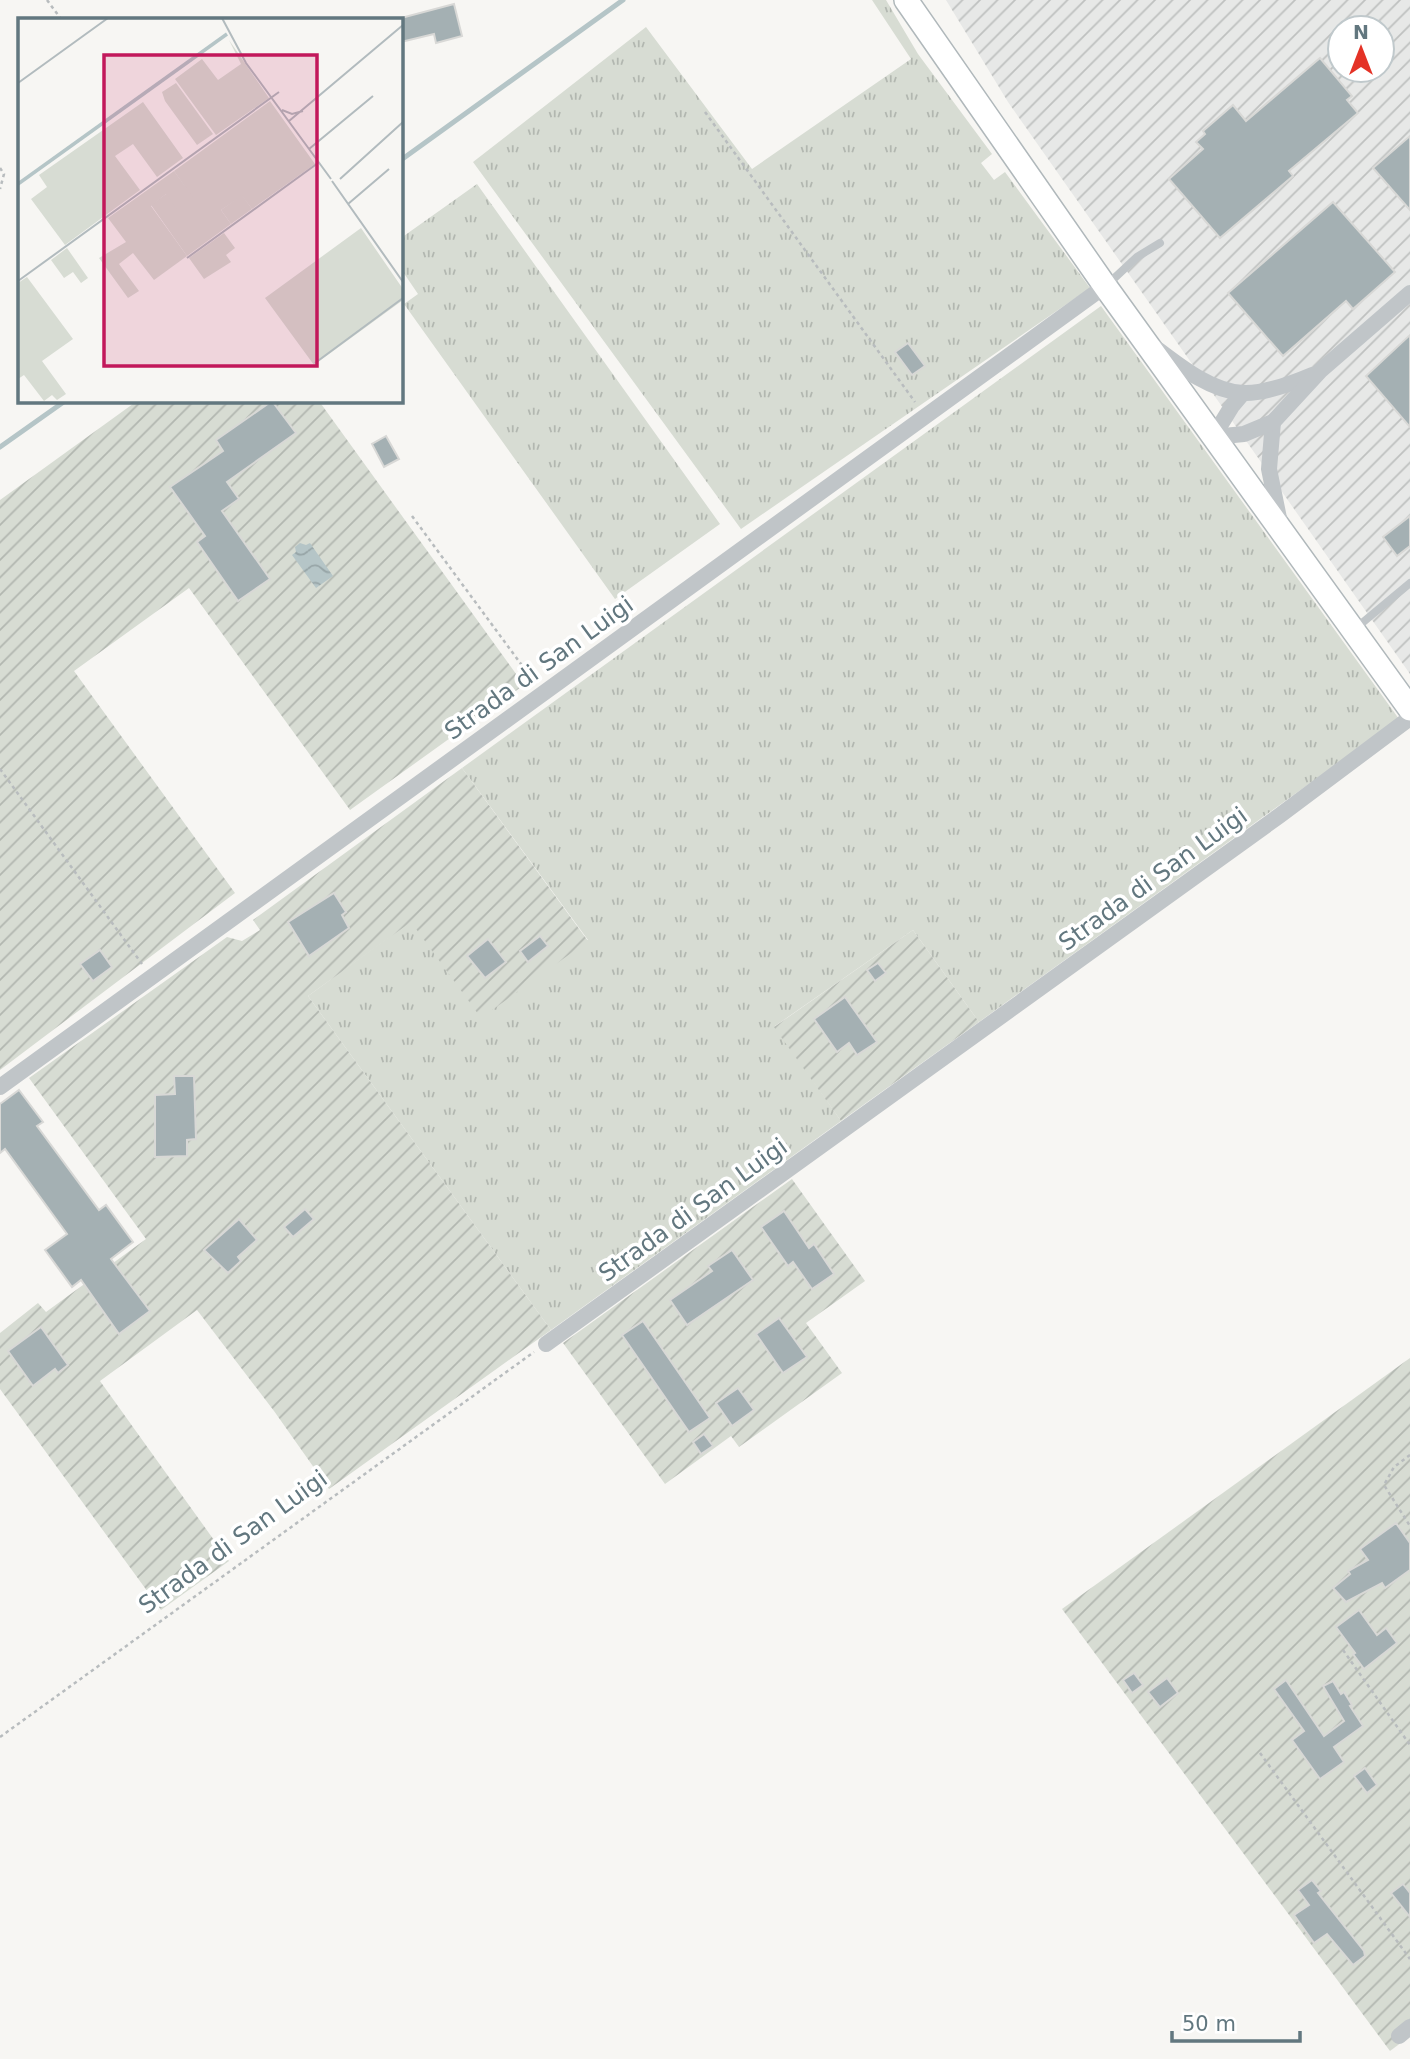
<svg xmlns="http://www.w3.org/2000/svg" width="1410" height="2059" font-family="'DejaVu Sans',sans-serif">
	<defs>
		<pattern id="industrial-furrows" width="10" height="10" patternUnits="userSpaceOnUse" patternTransform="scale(1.75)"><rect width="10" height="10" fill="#e7e8e7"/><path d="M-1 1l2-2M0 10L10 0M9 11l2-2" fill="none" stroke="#bfc1c0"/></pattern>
		<pattern id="grass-tufts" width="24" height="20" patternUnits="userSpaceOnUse" patternTransform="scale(1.75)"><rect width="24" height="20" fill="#d7dcd3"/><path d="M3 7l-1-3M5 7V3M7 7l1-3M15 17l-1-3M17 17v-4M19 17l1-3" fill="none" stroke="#b2b7b0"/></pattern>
		<pattern id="garden-furrows" width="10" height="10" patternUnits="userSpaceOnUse" patternTransform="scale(1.75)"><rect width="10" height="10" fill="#d7dcd3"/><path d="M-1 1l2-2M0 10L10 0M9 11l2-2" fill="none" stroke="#b2b7b0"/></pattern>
		<pattern id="water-waves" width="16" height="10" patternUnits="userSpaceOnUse" patternTransform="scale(1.75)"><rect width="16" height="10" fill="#b5c5c7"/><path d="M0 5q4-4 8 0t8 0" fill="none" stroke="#97a5a7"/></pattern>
	</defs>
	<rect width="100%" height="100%" fill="#f7f6f3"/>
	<path fill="url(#industrial-furrows)" fill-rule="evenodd" d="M946 0H1410V674L1008 102ZM1340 28H1382V70H1340Z"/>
	<g fill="url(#grass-tufts)">
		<polygon points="872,0 886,0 918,54 992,154 981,163 994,180 1005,172 1090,288 741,529 473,162 646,27 752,169 911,59"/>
		<polygon points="477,184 720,524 615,599 404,304 418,294 401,269 401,238"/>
		<polygon points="1101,306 1399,719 979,1022 913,930 775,1026 841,1121 551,1330 308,996 411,921 588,940 462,768"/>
	</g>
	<g fill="url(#garden-furrows)">
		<polygon points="137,401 319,401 524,685 350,810 189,588 74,671 235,893 0,1070 0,500"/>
		<polygon points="462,768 588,941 481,1018 411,922 308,996 551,1330 329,1489 274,1411 197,1310 100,1381 229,1561 161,1610 0,1389 0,1333 38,1303 46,1312 146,1239 29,1078 227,937 242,941 260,930 253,920"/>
		<polygon points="913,930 979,1022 841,1121 774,1027"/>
		<polygon points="792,1179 865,1281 806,1323 842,1373 739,1447 731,1436 665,1484 563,1343"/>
		<polygon points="1410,1358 1410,2036 1390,2051 1062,1609"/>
	</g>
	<polygon fill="url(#water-waves)" points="300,543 306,545 310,543 333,576 316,588 292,555 296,552 295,547"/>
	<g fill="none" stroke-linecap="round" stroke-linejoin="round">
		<g stroke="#b5c5c7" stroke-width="5">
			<polyline points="401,160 623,0"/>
			<polyline points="0,447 65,401"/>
		</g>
	</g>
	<g fill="#a4b0b3" stroke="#d8d8d6" stroke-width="2">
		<polygon points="454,4 462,36 436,43 434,34 401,42 401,18"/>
		<polygon points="1320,58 1352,96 1347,100 1358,113 1289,171 1293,176 1220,238 1169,179 1203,149 1196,142 1205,134 1203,131 1233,105 1246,121"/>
		<polygon points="1410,136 1410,210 1373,168"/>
		<polygon points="1333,202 1395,272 1353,309 1346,301 1283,356 1228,293"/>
		<polygon points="1410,335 1410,427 1366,376"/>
		<polygon points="908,343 925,366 912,375 895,352"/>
		<polygon points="272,401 296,433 227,482 239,499 222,511 270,579 238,601 197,542 205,536 170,487 223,451 216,440"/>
		<polygon points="386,436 399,459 384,467 372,444"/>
		<polygon points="1410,516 1410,546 1397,556 1383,537"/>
		<polygon points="334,893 346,912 342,915 349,928 309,956 288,922"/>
		<polygon points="540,936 548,946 528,962 520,951"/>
		<polygon points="488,939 506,962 485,978 467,956"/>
		<polygon points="100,950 112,967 93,981 80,964"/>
		<polygon points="878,963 886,973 875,981 867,970"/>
		<polygon points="845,997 877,1042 857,1055 849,1043 837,1052 814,1019"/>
		<polygon points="174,1076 194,1076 196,1139 187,1140 187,1156 155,1157 155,1095 175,1094"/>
		<polygon points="19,1090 43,1122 37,1126 99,1210 106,1205 133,1242 111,1259 150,1311 119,1334 81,1280 72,1287 45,1250 67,1234 5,1149 0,1153 0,1104"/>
		<polygon points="305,1209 314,1219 293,1237 284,1227"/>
		<polygon points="784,1211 809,1248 814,1244 834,1274 812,1289 793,1262 788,1266 761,1227"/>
		<polygon points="239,1219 257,1240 238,1257 241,1261 228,1273 204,1250"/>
		<polygon points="732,1250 753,1280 687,1325 670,1300 712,1271 708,1266"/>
		<polygon points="779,1318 807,1357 783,1373 756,1334"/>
		<polygon points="643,1321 710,1418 689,1432 622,1335"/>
		<polygon points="41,1327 68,1365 58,1373 55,1369 33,1386 8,1351"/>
		<polygon points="738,1388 754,1410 732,1426 716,1403"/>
		<polygon points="704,1434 713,1446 701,1454 693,1442"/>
		<polygon points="1396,1523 1410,1543 1410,1570 1385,1588 1382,1583 1346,1602 1333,1588 1350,1574 1348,1571 1368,1560 1360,1549"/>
		<polygon points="1359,1610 1377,1635 1386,1628 1397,1643 1364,1669 1353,1654 1355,1653 1336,1627"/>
		<polygon points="1134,1673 1143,1685 1132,1693 1123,1680"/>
		<polygon points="1167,1678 1178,1693 1160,1707 1148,1692"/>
		<polygon points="1286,1680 1324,1736 1344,1721 1323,1686 1333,1681 1341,1694 1344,1692 1352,1705 1350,1706 1363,1726 1334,1747 1344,1762 1320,1779 1292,1740 1304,1731 1274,1689"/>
		<polygon points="1365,1768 1377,1785 1367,1793 1354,1776"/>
		<polygon points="1312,1880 1321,1891 1318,1893 1364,1951 1365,1956 1353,1965 1327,1934 1314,1943 1294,1915 1309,1905 1298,1890"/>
		<polygon points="1403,1884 1410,1893 1410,1917 1391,1893"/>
	</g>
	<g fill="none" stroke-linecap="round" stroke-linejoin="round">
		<g stroke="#b0b8bb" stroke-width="26">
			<polyline id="secondary" points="906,0 1105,286 1410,709"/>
		</g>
		<g stroke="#b8bcbe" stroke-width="2.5" stroke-dasharray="3.5 3.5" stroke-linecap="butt">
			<polyline points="47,0 61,19"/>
			<polyline points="705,112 915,402"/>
			<polyline points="0,168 4,174 0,189"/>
			<polyline points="412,516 532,679"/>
			<polyline points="0,769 142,964"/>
			<polyline points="1410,1455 1394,1467 1384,1485 1410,1526"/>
			<polyline points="1343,1650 1410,1745"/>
			<polyline points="0,1737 534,1352"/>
			<polyline points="1260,1753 1410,1959"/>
		</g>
		<g stroke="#c0c5c8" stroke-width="8">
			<polyline points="1108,284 1137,257 1160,243"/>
			<polyline points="1356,628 1410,583"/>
		</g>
		<g stroke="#c0c5c8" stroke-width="16">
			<path d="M1156 348C1181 367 1211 391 1243 393 1263 394 1293 383 1312 375"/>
			<polyline points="1273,422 1269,469 1280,523"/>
			<polyline points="1213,437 1244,434 1273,422 1320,371 1410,293"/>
			<polyline points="1213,437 1232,406 1243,393"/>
			<polyline points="0,1087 1105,286"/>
			<polyline points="546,1344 1279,816 1410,718"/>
			<polyline points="1399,2036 1410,2027"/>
		</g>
		<use href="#secondary" stroke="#fff" stroke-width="23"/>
	</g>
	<g text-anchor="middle" stroke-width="7" stroke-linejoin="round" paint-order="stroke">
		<g font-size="24" fill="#62777f" stroke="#fff">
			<text transform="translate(539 668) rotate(-36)" y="8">Strada di San Luigi</text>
			<text transform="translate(1153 879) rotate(-36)" y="8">Strada di San Luigi</text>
			<text transform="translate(693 1210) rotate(-36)" y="8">Strada di San Luigi</text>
			<text transform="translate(233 1542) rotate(-36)" y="8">Strada di San Luigi</text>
		</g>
	</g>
	<g transform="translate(18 18)">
		<rect width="385" height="385" fill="#f7f6f3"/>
		<path d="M211 22 251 80 198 117 157 61 184 41 200 62 223 46ZM158 65 195 116 179 127 147 83 144 74ZM252 83 297 146 234 191 224 178 203 192 213 206 169 238 133 187 148 176 174 179 156 153Z" fill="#d7dcd3"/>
		<path d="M125 84 165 140 139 159 115 126 97 138 122 172 47 227 13 181 29 169 21 157ZM156 153 175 179 159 191 148 176 133 188 169 238 136 262 115 235 101 246 121 273 110 280 81 240 108 224 90 200ZM224 177 234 191 213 206 203 192ZM343 210 385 271V282L296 347 247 280ZM206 215 217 230 208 237 213 244 186 261 171 240ZM49 230 70 260 63 265 55 254 46 260 33 242ZM9 259 55 321 24 343 48 376 39 382 34 377 26 383 6 357 0 361V265Z" fill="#d7dcd3"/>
		<path fill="none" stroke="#b5c5c7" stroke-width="3.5" d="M0 166 209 16"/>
		<path fill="none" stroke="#b2bbbe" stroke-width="2" d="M204 0 228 45 313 161M0 65 90 0M264 92 274 96 285 93M271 103 385 7M291 131 355 78M322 161 385 104M314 163 385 264M330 186 371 151M169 240 300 145M0 263 261 74M297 345 385 280"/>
		<path fill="#c2185b" fill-opacity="0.15" stroke="#c2185b" stroke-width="3.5" d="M86 37H299V348H86Z"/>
		<rect width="385" height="385" fill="none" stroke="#62777f" stroke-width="3.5"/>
	</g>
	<g transform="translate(1361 49)"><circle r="33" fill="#ffffff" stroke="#c0c9cc" stroke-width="2"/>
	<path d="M0-5L12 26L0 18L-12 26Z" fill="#e43226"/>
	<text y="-10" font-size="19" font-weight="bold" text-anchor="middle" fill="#62777f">N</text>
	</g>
	<path d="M1172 2031v10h128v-10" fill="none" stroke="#62777f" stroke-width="3.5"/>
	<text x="1182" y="2031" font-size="21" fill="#62777f" stroke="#ffffff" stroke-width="5" paint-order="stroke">50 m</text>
</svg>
